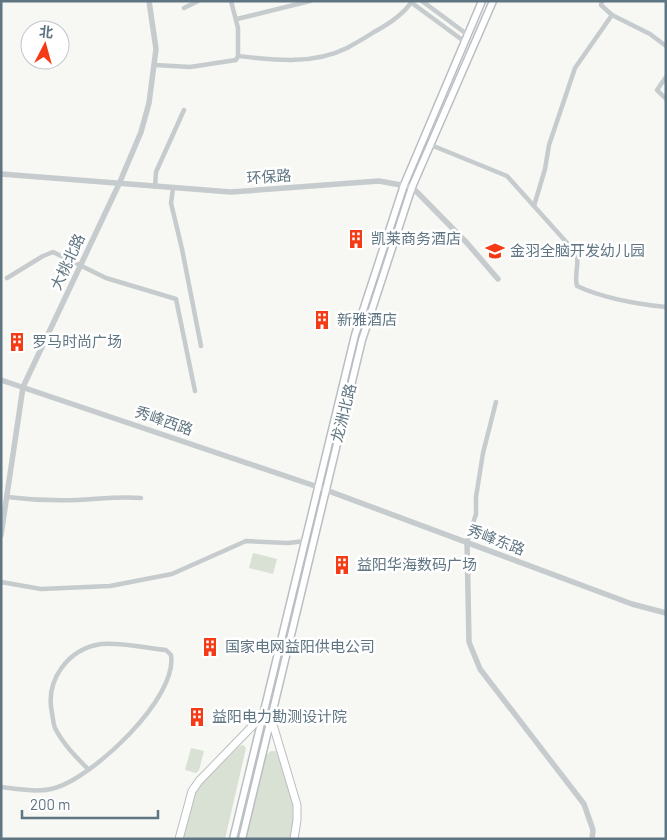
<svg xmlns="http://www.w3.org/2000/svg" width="667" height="840" font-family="Barlow,'Noto Sans SC',sans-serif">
	<rect width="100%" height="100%" fill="#f7f7f3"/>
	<g fill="#d9e0d4">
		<polygon points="253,553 277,559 273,574 249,568"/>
		<polygon points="243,745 246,748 225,839 182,839 195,791 203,781 240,746"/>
		<polygon points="191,748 204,751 199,770 196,773 185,770"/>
		<polygon points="271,751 276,751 295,807 295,818 291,839 246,839 266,755"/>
	</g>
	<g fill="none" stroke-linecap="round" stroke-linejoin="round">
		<g stroke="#b8bec2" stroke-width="9">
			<g id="secondary">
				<polyline points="233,839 355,335 404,185 482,1"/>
				<polyline points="242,839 362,340 412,187 493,1"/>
			</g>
		</g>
		<g stroke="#b9bec1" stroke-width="9">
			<g id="primary">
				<polyline points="271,718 297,805 297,820 294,839"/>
				<polyline points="179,839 192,791 199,781 262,716"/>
			</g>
		</g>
		<g stroke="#c6cbce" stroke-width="4.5">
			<polyline points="422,1 468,35"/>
			<polyline points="412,3 465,42"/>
			<polyline points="184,8 198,1"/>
			<polyline points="612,15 650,34 666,46"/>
			<polyline points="237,19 310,1"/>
			<path d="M238 56C274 60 313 65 347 48 356 43 365 38 374 32 387 25 404 14 412 1"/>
			<polyline points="155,65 190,67 236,60 238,56 238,28 231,1"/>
			<polyline points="666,77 657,90 666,99"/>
			<path d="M431 145 507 176 577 254C579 265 574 276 577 286 605 299 636 304 666 307"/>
			<polyline points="155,187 156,172 184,110"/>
			<polyline points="173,188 171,203 182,249 201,346"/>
			<polyline points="534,206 545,169 549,145 575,68 612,15 601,5 602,1"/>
			<polyline points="7,278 43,256 53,252 106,278 176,299 195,391"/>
			<path d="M7 497C31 500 53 501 78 500 99 499 119 496 141 498"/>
			<polyline points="467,542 476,514 476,497 483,453 496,402"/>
			<polyline points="1,582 41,589 110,586 172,574 246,541 288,543 305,541"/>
			<path d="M1 787C18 789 38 793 55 788 93 777 178 698 171 655L166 650C145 648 122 642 101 644 68 649 45 680 52 713 53 718 53 723 55 728 63 744 76 757 88 769"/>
		</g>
		<g stroke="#c6cbce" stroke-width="5.5">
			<polyline points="1,174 231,192 379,181 412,187 467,243 498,279"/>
			<polyline points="1,380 318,487 632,604 666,613"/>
			<polyline points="1,535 23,387 119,184 141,132 149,103 156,49 149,1"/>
			<polyline points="467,542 469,642 480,669 584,804 593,830 592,839"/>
		</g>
		<use href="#secondary" stroke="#fff" stroke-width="6"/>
		<use href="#primary" stroke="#fff" stroke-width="7"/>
	</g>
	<defs>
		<g id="building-bare" transform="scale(1.5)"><path d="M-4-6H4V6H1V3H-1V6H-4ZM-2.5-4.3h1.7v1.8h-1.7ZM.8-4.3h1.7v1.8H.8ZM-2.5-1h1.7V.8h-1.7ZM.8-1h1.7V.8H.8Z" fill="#f43b16" stroke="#fff" stroke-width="2.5" paint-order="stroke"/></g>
		<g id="school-bare" transform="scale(1.5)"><path d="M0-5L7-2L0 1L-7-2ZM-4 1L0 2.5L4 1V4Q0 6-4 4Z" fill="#f43b16" stroke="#fff" stroke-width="2.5" paint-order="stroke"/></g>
	</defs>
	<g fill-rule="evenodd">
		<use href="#building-bare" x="356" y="239"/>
		<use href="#school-bare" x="495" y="251"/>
		<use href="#building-bare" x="322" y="320"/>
		<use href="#building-bare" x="17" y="342"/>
		<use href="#building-bare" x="342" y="565"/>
		<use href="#building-bare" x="210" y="647"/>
		<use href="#building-bare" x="197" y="717"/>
	</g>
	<g text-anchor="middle" stroke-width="5" stroke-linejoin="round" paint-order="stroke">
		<g font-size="15" fill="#5f7582" stroke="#fff">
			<text transform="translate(269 177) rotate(-4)" y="5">环保路</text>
			<text transform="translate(68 262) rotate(-65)" y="5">大桃北路</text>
			<text transform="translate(344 413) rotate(-76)" y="5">龙洲北路</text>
			<text transform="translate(164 421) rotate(19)" y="5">秀峰西路</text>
			<text transform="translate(496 540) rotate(21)" y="5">秀峰东路</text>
		</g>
		<g font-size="15" fill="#5f7582" stroke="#fff" text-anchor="start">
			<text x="371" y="244">凯莱商务酒店</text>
			<text x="510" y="256">金羽全脑开发幼儿园</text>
			<text x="337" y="325">新雅酒店</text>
			<text x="32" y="347">罗马时尚广场</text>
			<text x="357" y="570">益阳华海数码广场</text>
			<text x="225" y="652">国家电网益阳供电公司</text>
			<text x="212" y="722">益阳电力勘测设计院</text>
		</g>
	</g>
	<rect width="667" height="840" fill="none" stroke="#5f7582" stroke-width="5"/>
	<g transform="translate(45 45) rotate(6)"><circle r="24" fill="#ffffff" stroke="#bfc8cd"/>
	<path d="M0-4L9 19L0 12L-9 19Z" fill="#f43b16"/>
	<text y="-8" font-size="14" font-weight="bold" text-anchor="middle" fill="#5f7582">北</text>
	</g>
	<path d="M22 810v8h136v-8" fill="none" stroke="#5f7582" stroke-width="2.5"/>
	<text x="30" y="810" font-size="15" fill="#5f7582" stroke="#ffffff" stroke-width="4" paint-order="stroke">200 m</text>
</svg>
